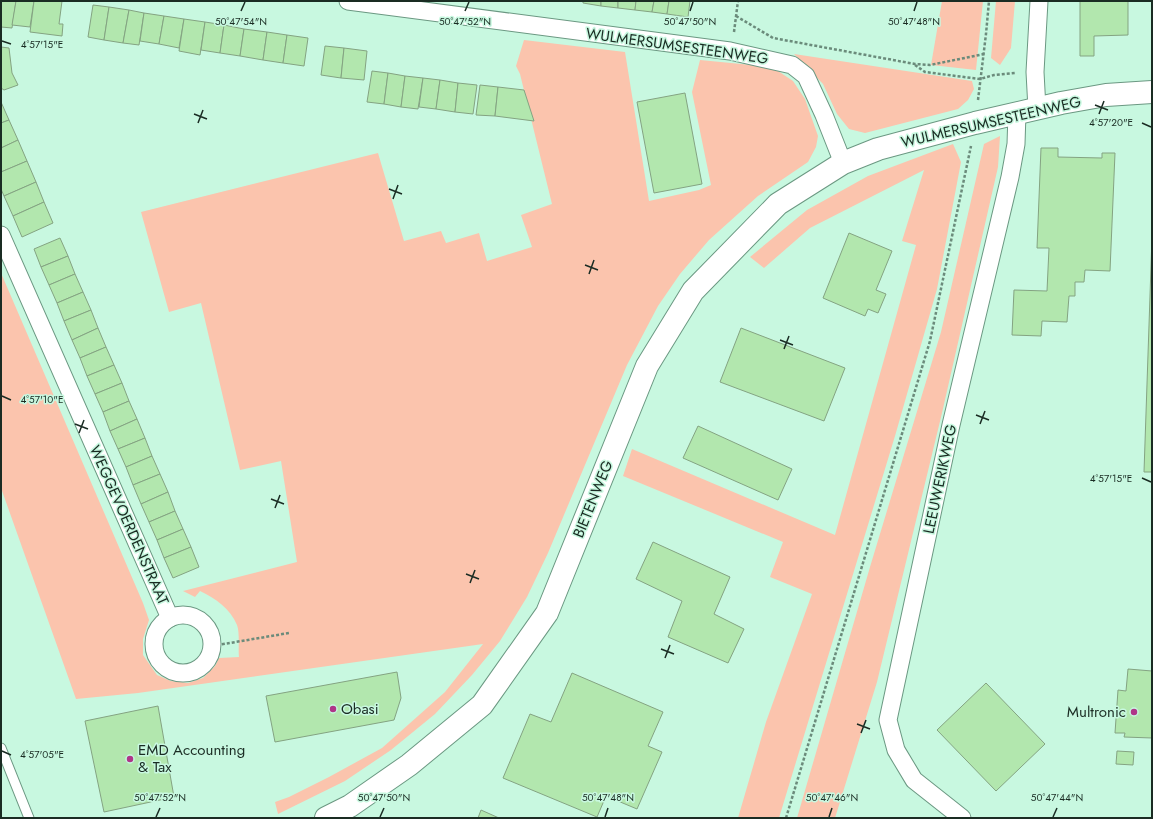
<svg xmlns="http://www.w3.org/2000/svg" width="1153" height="819" font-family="Jost,sans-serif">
	<rect width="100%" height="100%" fill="#c8f8e0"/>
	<g fill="#fbc4ad">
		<polygon points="942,1 983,1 976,70 931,65"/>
		<polygon points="996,1 1015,1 1011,48 1000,65 991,58"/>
		<path d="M524 40 625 52 649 201 699 190 711 185 692 92 700 60 762 66 778 71 793 81 805 99 818 136 816 147 808 162 758 196 709 240 680 274 658 306 627 365 548 553 527 597 500 641 472 675 435 714 391 750 345 781 278 814 275 802 289 797 329 777 382 748 445 692 483 644 138 693 76 699 1 488V273L143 603 149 620 143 639V655L157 675 171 681 188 683 203 678 215 666 219 658 239 657C238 649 240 633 237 625 230 608 216 599 200 591L195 597 183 591 297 562 281 461 240 470 201 303 169 312 141 212 378 153 404 241 441 231 446 243 479 233 487 261 532 247 521 215 552 204 520 74 516 66Z"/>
		<polygon points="794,54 972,81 974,89 968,100 958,109 865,133 849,129 837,114 823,84"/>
		<polygon points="1000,136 998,167 942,413 877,682 835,818 797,818 870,567 941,332 984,144"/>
		<polygon points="953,144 961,162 937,289 895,436 779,818 738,818 766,722 812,594 770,577 783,542 623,476 632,449 835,535 916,245 902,241 924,170 810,228 764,268 750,257 807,210 868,176"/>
	</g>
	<g fill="#b2e7ae" stroke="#84a382">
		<polygon points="1,1 16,1 12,28 1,27"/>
		<polygon points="16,1 34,1 30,27 12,25"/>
		<polygon points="34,1 62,1 59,24 63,24 62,36 30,32"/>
		<polygon points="583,1 601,1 601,6 583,3"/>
		<polygon points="601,1 618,1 618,8 601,6"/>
		<polygon points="618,1 636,1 635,10 618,8"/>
		<polygon points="636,1 654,1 652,12 635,10"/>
		<polygon points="654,1 669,1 667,14 652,12"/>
		<polygon points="669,1 690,1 688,17 667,14"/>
		<polygon points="1080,1 1128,1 1128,35 1094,36 1094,56 1080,56"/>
		<polygon points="93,5 109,7 104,40 88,37"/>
		<polygon points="109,7 129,10 123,43 104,40"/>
		<polygon points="129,10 144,13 139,45 123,43"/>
		<polygon points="144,13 164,16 159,44 140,41"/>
		<polygon points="164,16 184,19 179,48 159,44"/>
		<polygon points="184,19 205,22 200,55 179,51"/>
		<polygon points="205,22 224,25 220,53 201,50"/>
		<polygon points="224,25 244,29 240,56 220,53"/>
		<polygon points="244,29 267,32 263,60 240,56"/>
		<polygon points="267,32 287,35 283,63 263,60"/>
		<polygon points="287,35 308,38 304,66 283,63"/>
		<polygon points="325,46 344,48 341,78 321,75"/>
		<polygon points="1,47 9,48 12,73 18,85 4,90 1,88"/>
		<polygon points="344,48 367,51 364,80 341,78"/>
		<polygon points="372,71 388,73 384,104 367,102"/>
		<polygon points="388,73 405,76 401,107 384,104"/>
		<polygon points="405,76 423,78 418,109 401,107"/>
		<polygon points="423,78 440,80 436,109 419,107"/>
		<polygon points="440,80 458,83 455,112 436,109"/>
		<polygon points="458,83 477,85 473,114 455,112"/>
		<polygon points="480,85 498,87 495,116 476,115"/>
		<polygon points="498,87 524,90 534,121 495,116"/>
		<polygon points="685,93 702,184 654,193 637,102"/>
		<polygon points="1,102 9,120 1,123"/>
		<polygon points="9,120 18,140 1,148 1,123"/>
		<polygon points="18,140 27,161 1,172 1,148"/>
		<polygon points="1041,148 1058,148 1058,157 1102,158 1102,153 1115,153 1110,271 1085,270 1084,282 1075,282 1075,296 1069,296 1067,322 1042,321 1041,336 1012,335 1014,290 1047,291 1049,248 1037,248"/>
		<polygon points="27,161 36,182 4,196 1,189 1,172"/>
		<polygon points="36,182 44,202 13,216 4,196"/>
		<polygon points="44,202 53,223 22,237 13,216"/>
		<polygon points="849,233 892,251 876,290 886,294 878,313 868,309 865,316 823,298"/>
		<polygon points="1152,237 1152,472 1144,472"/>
		<polygon points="60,238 68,256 41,267 34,249"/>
		<polygon points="68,256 75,274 49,285 41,267"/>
		<polygon points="75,274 83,292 57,303 49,285"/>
		<polygon points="83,292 91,310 64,321 57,303"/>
		<polygon points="91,310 98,328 72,340 64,321"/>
		<polygon points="98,328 106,347 80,358 72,340"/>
		<polygon points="741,328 845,368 824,421 720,382"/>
		<polygon points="106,347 114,365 87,376 80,358"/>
		<polygon points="114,365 122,383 95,394 87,376"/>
		<polygon points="122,383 129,401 103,412 95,394"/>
		<polygon points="129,401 137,419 110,431 103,412"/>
		<polygon points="137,419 145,438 118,449 110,431"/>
		<polygon points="698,426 792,469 778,500 683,458"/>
		<polygon points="145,438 152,456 126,467 118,449"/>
		<polygon points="152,456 160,474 133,485 126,467"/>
		<polygon points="160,474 168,492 141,504 133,485"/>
		<polygon points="168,492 175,511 149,522 141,504"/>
		<polygon points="175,511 183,529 157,540 149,522"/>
		<polygon points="183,529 191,547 164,558 157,540"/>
		<polygon points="653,542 730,577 714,614 744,629 728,663 668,637 682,601 636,579"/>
		<polygon points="191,547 199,567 173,578 164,558"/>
		<polygon points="1128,669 1152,671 1152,738 1124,737 1125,733 1115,733 1118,690 1126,691"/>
		<polygon points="397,672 401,698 394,720 275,742 266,696"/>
		<polygon points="572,673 663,712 648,746 662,752 637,809 606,796 597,817 503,778 530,714 551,722"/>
		<polygon points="986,683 1045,744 996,791 937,730"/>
		<polygon points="158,706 174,797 104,812 85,721"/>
		<polygon points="1117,751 1134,752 1133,765 1116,764"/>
		<polygon points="481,810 499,818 478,818"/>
	</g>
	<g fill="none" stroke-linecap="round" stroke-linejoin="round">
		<g stroke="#6b9882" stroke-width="11">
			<polyline id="service" points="1,748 29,818"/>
		</g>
		<g stroke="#6b9882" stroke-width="19">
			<g id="minor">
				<polyline points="348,1 730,51 792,65 806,76 824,115 843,163"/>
				<polyline points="1037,109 1035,72 1039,1"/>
				<polyline points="1,235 170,618"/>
				<circle cx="183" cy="644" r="29"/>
				<polyline points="962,818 914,780 896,750 888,720 951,425 1010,177 1016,144 1017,113"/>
			</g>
		</g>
		<g stroke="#6b9882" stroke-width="24">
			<polyline id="tertiary" points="326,818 350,806 409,765 482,705 547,613 647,366 693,291 778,204 843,163 878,149 975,123 1061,103 1106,95 1152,92"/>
		</g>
		<g stroke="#6b8b7b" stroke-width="2.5" stroke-dasharray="3 2" stroke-linecap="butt">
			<polyline points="736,16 773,38 915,64 930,65 984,54"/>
			<polyline points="734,32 738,1"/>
			<polyline points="915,65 925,72 980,79 994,75 1015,73"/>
			<polyline points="978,100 986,34 989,1"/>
			<polyline points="212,646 289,633"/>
			<polyline points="786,818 930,341 971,146"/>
		</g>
		<use href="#service" stroke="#fff" stroke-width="9"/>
		<use href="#minor" stroke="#fff" stroke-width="17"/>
		<use href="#tertiary" stroke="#fff" stroke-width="22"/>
	</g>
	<path fill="none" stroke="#1a2c23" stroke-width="1.5" d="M241 11 245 2M465 11 469 2M690 11 693 2M914 11 917 2M2 41 11 44M1095 105 1108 110M194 114 207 119M1099 114 1104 101M198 123 203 110M1142 123 1151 127M389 189 402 194M393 199 398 185M585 265 598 270M589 274 594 260M780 340 793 345M784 349 789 336M2 396 11 400M976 415 989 420M75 424 88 429M980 424 985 411M79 433 84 420M1142 478 1151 482M271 499 284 504M275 508 280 495M466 574 479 579M470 583 475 570M661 649 674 654M665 658 670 645M857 724 870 729M861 733 866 720M2 751 11 755M156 817 160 808M380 817 384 808M605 817 608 808M829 817 832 808M1053 817 1057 808"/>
	<g fill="#af3588" stroke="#c8f8e0" stroke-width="1.5">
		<circle cx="333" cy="709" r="4"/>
		<circle cx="1134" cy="712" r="4"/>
		<circle cx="130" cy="759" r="4"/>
	</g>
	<g text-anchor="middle" stroke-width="3" stroke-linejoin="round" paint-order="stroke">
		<g font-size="15" fill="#1a2c23" stroke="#c8f8e0">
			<text transform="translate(677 46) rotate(8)" y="5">WULMERSUMSESTEENWEG</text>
			<text transform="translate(991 122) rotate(-13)" y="5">WULMERSUMSESTEENWEG</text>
			<text transform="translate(940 479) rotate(-78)" y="5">LEEUWERIKWEG</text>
			<text transform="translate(593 499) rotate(-68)" y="5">BIETENWEG</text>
			<text transform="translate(129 525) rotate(66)" y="5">WEGGEVOERDENSTRAAT</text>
		</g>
		<g font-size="15" fill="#1a2c23" stroke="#c8f8e0" text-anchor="start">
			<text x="341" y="714">Obasi</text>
			<text x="1126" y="717" text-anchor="end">Multronic</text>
			<text x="138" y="755">EMD Accounting<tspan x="138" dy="17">&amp; Tax</tspan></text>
		</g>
	</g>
	<g font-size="10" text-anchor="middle" fill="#1a2c23" stroke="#c8f8e0" stroke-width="3" stroke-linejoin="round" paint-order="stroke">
		<text x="241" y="25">50°47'54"N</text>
		<text x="465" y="25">50°47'52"N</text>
		<text x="690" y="25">50°47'50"N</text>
		<text x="914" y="25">50°47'48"N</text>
		<text x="42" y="48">4°57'15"E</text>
		<text x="1111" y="126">4°57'20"E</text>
		<text x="42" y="403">4°57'10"E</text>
		<text x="1111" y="482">4°57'15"E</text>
		<text x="42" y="758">4°57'05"E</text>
		<text x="160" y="801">50°47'52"N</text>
		<text x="384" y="801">50°47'50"N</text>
		<text x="608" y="801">50°47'48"N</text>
		<text x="832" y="801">50°47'46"N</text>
		<text x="1057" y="801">50°47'44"N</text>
	</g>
	<rect width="1153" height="819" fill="none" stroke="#1a2c23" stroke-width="4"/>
</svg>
